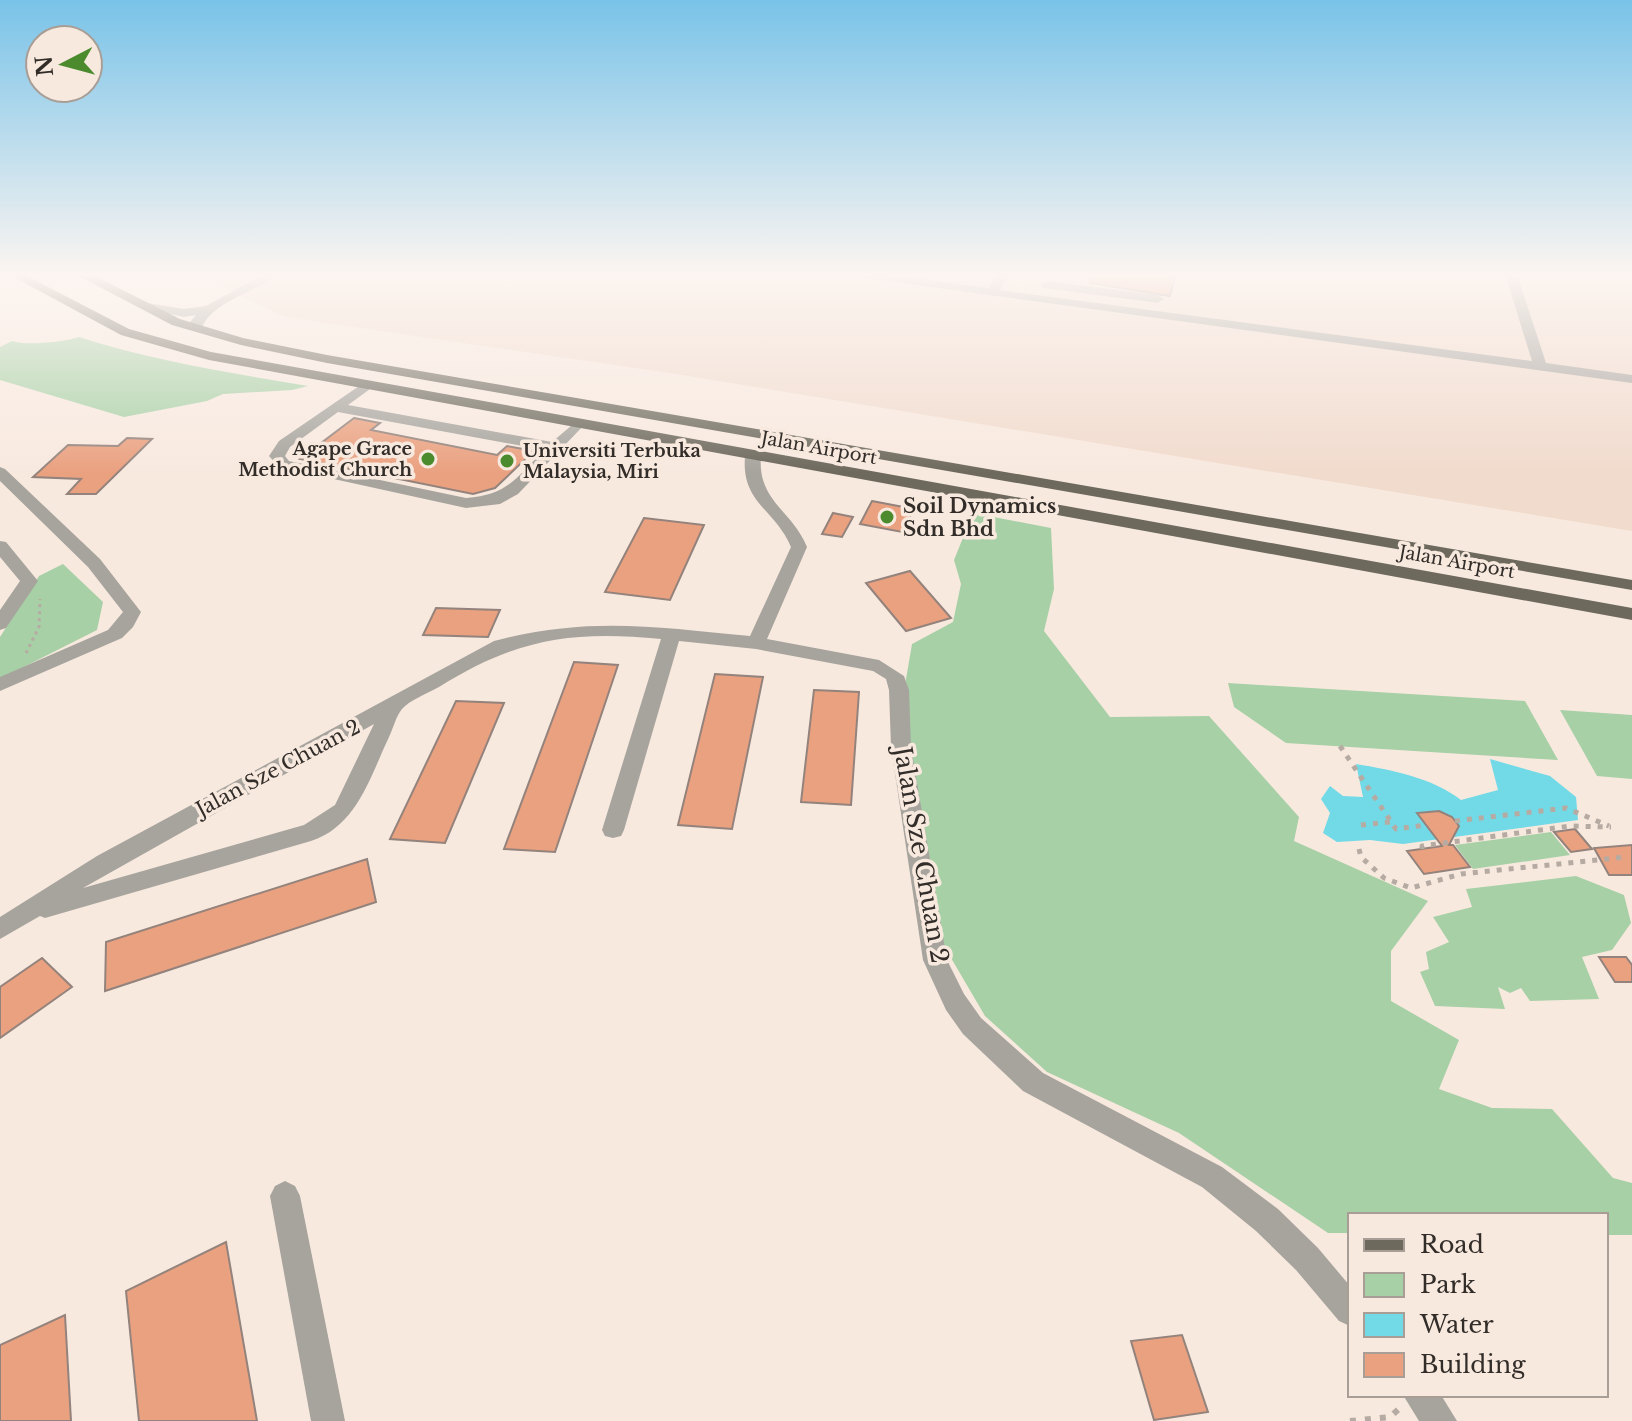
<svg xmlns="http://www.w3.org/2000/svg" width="1632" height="1421" font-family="'Libre Baskerville',serif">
	<rect width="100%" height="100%" fill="#f8e9df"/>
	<polygon fill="#f1dbcd" points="194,274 1632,274 1632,531 676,374 285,317"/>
	<g fill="#a7d0a6">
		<path d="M79 337C154 361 231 373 308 386L292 390 223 394 207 401 124 417 0 380V347L12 341C26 346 64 342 79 337Z"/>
		<polygon points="973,513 1051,528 1054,589 1044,631 1110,717 1209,716 1299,817 1294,841 1428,901 1391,951 1391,1001 1459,1040 1439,1089 1492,1108 1552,1109 1613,1178 1632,1183 1632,1235 1606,1235 1606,1215 1350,1215 1350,1233 1328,1233 1179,1133 1047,1072 985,1016 944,946 909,745 906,679 912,644 953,622 961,584 954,560"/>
		<polygon points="63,564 103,602 97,630 0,679 0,637 39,576"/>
		<polygon points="1228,683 1525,701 1558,760 1286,743 1234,707"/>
		<polygon points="1560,710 1632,715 1632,779 1597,776"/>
		<polygon points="1551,832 1570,855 1473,869 1455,845"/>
		<polygon points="1576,876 1624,895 1631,923 1612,950 1582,957 1599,999 1530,1001 1521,988 1510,993 1498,987 1505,1009 1435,1006 1420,972 1429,969 1426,952 1449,942 1433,917 1472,907 1466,889"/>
	</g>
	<path fill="#72d9e7" d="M1490 759 1550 776 1576 797 1578 820 1403 844 1370 840 1337 842 1323 833 1330 813 1321 799 1330 786 1343 796 1363 797 1356 764C1392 770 1433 778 1461 800L1498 790Z"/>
	<g fill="#eaa180" stroke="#93837c" stroke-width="2">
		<polygon points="1091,274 1164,274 1175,276 1170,296 1090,283"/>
		<polygon points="354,418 380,423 371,430 497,455 507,446 534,451 495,488 473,494 300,459"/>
		<polygon points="127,438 152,439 96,494 67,494 81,479 33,477 68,445 118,446"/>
		<polygon points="872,501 914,509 902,532 860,524"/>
		<polygon points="833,513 853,517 842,537 822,534"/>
		<polygon points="644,518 704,525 670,600 605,592"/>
		<polygon points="910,571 951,618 906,631 866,583"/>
		<polygon points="436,608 500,610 488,637 423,635"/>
		<polygon points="574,662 618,665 555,852 504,849"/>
		<polygon points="715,674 763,677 732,829 678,825"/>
		<polygon points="814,690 859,692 851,805 801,802"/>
		<polygon points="456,701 504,703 445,843 390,839"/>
		<polygon points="1439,811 1452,817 1459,826 1449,845 1453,845 1470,867 1424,874 1407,851 1442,846 1417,813"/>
		<polygon points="1575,829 1592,849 1571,852 1554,832"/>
		<polygon points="1632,845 1632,875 1609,875 1594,848"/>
		<polygon points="367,859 376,902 105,991 106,942"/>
		<polygon points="1599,957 1626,957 1632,965 1632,982 1615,982"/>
		<polygon points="42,958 72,987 0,1038 0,987"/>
		<polygon points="226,1242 257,1421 139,1421 126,1291"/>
		<polygon points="65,1315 71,1421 0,1421 0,1345"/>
		<polygon points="1182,1335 1208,1412 1154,1420 1131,1341"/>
	</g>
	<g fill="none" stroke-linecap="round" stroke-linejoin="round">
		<polyline stroke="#b6aba3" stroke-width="3" stroke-dasharray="3 4" stroke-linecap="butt" points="26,653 39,627 40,599"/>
		<g stroke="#b6aba3" stroke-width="5" stroke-dasharray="5 7" stroke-linecap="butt">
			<polyline points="1340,746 1396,829 1426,825"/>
			<polyline points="1455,821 1566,808 1609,826"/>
			<polyline points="1361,825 1391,822"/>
			<polyline points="1359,849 1361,857 1384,878 1411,888 1461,874 1626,857"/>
			<polyline points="1422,849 1422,846 1570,826 1611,827"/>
		</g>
		<polyline stroke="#b6aba3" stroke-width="6" stroke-dasharray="6 9" stroke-linecap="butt" points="1350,1421 1390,1417 1400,1408"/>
		<g fill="#a7a49e" fill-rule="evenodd">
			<path d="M264 274H279C257 292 208 302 201 331H193L190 322 196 315 184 317 135 306 141 302 184 309 206 306Z"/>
			<polygon points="852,274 886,274 989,288 997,274 1009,274 1000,290 1532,361 1505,274 1517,274 1546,363 1632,375 1632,383 858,277"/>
			<polygon points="1047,281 1158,295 1164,299 1158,303 1043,288 1041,285"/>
			<path d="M365 382 372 386 370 389 348 405 552 442 578 420 585 424 518 494 500 504 466 508 279 467 269 456 279 441ZM338 412 544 450C516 478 508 495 466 498L289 461 285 456 290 447Z"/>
			<path d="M753 451 761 456C757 501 792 510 807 547L767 639 879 660 904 676 909 690 911 747 947 960 964 994 981 1018 1043 1073 1222 1167 1278 1209 1318 1248 1350 1286V1326L1339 1321 1296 1270 1256 1231 1202 1187 1023 1091 963 1034 946 1010 923 960 891 747 889 690 886 679 873 671 756 649 679 641 624 830 621 836 613 838 605 836 602 830 661 639C571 630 516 639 439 687 428 693 410 700 402 709 396 716 393 729 389 737 370 777 357 826 311 841L45 918 40 916 0 939V917L97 856 494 641C588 616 656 627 750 636L791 547C775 509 741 503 745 456ZM374 724 335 805 304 825 83 888Z"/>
			<polygon points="0,467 5,469 100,559 141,612 133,627 122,638 0,691 0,677 108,630 123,612 88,567 0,481"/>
			<polygon points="0,541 6,542 38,581 6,628 0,630 0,610 20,581 0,557"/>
			<polygon points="285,1181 295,1186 300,1196 345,1421 311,1421 270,1196 275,1186"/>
			<polygon points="1403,1395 1441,1395 1457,1421 1419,1421"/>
		</g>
		<g fill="#6d695d" fill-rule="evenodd">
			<polygon points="8,274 23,274 129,329 211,352 1632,608 1632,620 209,360 121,335"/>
			<polygon points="75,274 91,274 180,319 243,338 327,355 1632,580 1632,590 327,363 241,345 172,325"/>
		</g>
	</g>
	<linearGradient id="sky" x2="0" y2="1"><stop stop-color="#79c3e8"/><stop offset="0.58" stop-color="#fcf5f1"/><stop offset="1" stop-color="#fcf5f1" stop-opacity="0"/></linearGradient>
	<rect width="1632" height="473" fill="url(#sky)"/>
	<g fill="#4b8b2d" stroke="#f8e9df" stroke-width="3">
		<circle cx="428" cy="459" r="8"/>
		<circle cx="507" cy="461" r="8"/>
		<circle cx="887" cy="517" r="8"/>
	</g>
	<g text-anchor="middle" stroke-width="7" stroke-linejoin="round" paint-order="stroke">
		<g font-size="18" fill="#322d29" stroke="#f8e9df">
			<text transform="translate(819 448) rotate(10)" y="6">Jalan Airport</text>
			<text transform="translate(1457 562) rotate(10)" y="6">Jalan Airport</text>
		</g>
		<g font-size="18" font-weight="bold" fill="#322d29" stroke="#f8e9df" text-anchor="end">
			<text x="412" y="455">Agape Grace<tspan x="412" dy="21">Methodist Church</tspan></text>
			<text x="523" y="457" text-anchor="start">Universiti Terbuka<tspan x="523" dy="21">Malaysia, Miri</tspan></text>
		</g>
		<g font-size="20" font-weight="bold" fill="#322d29" stroke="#f8e9df" text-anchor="start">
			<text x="903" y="513">Soil Dynamics<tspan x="903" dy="23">Sdn Bhd</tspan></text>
		</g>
		<g font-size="20" fill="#322d29" stroke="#f8e9df">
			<text transform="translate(278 768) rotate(-28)" y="7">Jalan Sze Chuan 2</text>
		</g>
		<g font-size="24" fill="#322d29" stroke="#f8e9df">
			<text transform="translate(921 855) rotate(80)" y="8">Jalan Sze Chuan 2</text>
		</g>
	</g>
	<rect x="1348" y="1213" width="260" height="184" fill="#f8e9df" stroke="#a99e96" stroke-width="2"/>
	<rect x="1364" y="1239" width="40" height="12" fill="#6d695d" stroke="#a99e96" stroke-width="2"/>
	<text x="1420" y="1253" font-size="24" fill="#322d29">Road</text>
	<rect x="1364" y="1273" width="40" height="24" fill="#a7d0a6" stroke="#a99e96" stroke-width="2"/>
	<text x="1420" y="1293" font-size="24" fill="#322d29">Park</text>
	<rect x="1364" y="1313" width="40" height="24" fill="#72d9e7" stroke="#a99e96" stroke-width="2"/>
	<text x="1420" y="1333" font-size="24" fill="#322d29">Water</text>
	<rect x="1364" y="1353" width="40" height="24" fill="#eaa180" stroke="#a99e96" stroke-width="2"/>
	<text x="1420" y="1373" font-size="24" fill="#322d29">Building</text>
	<g transform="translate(64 64) rotate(264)"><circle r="38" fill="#f8e9df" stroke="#a99e96" stroke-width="2"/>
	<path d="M0-6L14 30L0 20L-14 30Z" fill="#4b8b2d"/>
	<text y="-12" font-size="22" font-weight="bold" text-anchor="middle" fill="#322d29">N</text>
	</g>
</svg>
